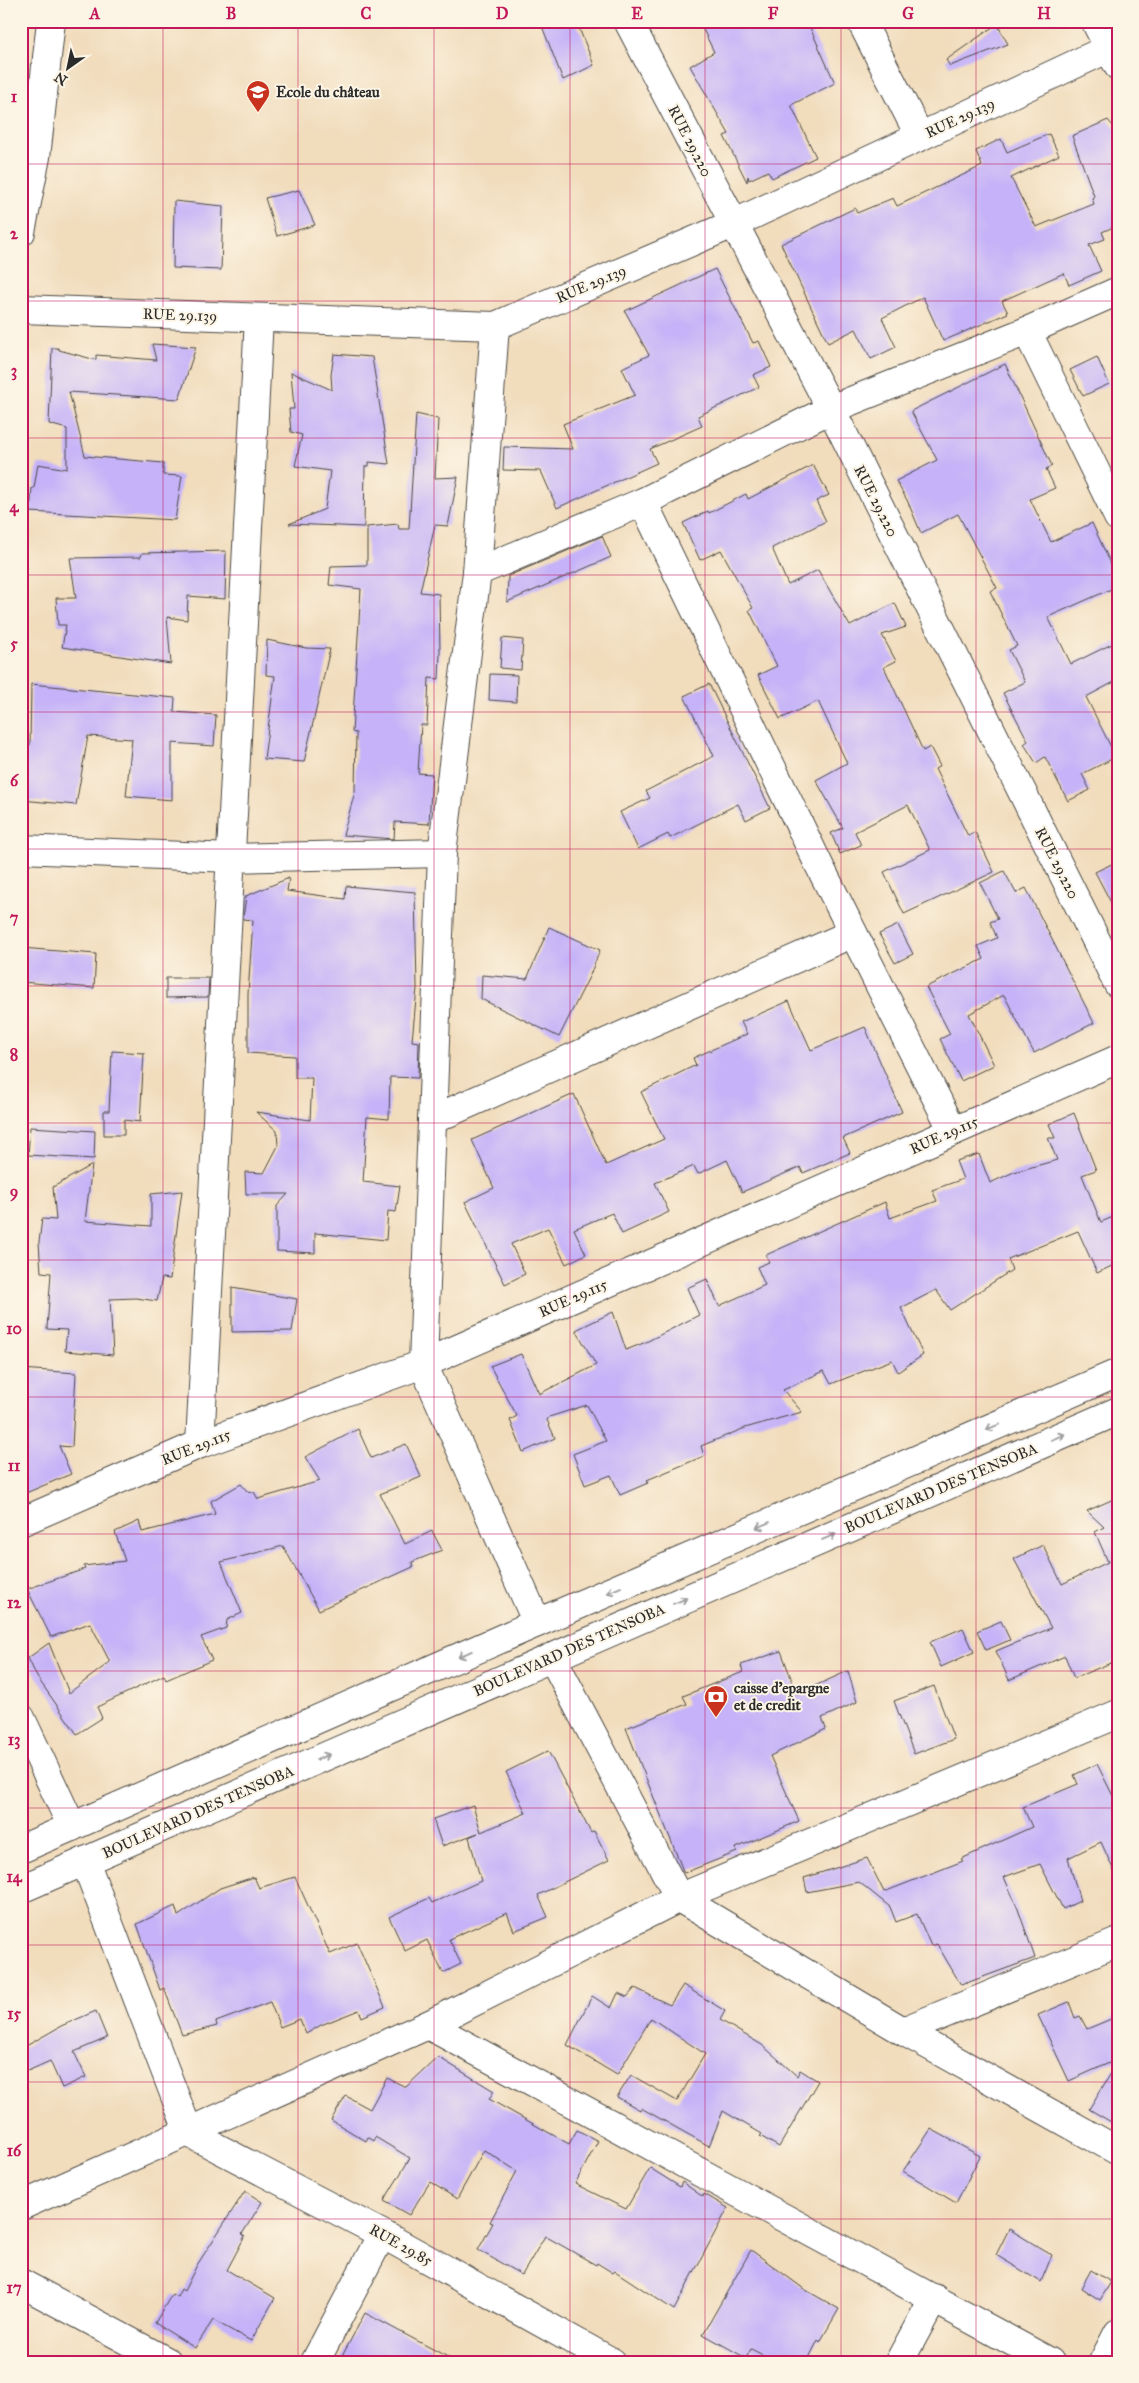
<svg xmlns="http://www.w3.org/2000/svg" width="1139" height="2383" font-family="'IM FELL Great Primer',serif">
	<rect width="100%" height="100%" fill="#fcf5e5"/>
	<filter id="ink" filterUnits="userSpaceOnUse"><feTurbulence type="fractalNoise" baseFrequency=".02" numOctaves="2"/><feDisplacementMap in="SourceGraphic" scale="10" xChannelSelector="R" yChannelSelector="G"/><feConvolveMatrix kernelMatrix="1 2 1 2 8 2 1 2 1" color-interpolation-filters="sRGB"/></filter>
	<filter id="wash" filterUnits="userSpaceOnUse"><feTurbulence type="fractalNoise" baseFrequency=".0096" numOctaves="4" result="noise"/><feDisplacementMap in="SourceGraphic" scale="20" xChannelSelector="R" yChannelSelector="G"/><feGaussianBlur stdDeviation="1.12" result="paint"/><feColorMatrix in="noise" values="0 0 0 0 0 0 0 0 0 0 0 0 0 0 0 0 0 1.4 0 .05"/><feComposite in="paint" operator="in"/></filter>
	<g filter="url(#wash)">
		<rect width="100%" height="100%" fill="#f1dcbc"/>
		<g id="blocks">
			<g fill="#c5b2f8">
				<polygon points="540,21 576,21 594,65 563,80"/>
				<polygon points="699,21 807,21 835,83 791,105 816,157 772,178 768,171 749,180 748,176 747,182 724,136 729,134 690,66 714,52"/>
				<polygon points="997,24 1008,44 950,66 946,60"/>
				<polygon points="1108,120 1118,132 1118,225 1102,232 1105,239 1089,245 1101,271 1069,285 1064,273 1002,301 1008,313 943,341 923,297 882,318 896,347 871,359 856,329 828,343 781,244 855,208 857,213 893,198 897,206 982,166 976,151 1001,139 1007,152 1049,134 1059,155 1011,178 1036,227 1094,204 1092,198 1094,196 1072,136"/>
				<polygon points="299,190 315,225 277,236 265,198"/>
				<polygon points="174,201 223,206 221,270 173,268"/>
				<polygon points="715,269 753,343 759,341 771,367 753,375 759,387 698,416 702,426 650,449 657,463 557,508 541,471 503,470 504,447 573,449 563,424 635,395 622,368 649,355 625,311"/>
				<polygon points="152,344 196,347 179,399 69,392 85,456 163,463 163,475 182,476 175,520 30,512 32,488 34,488 38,464 67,469 67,429 49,424 52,348 58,348 59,350 96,360 96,355 156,360"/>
				<polygon points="334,354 372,357 389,464 369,462 369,466 365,466 364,527 289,524 325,509 330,471 295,466 302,435 291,432 289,409 294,409 291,372 332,390 331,375"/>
				<polygon points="1097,357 1109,384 1083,396 1070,370"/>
				<polygon points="1005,364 1052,466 1046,469 1055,488 1030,499 1051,542 1092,523 1118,580 1118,586 1048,617 1071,664 1118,641 1118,680 1086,697 1116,757 1082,774 1090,790 1068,801 1045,757 1036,763 1024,744 1028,741 1003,693 1025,682 1009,650 1017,646 990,591 997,588 958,514 921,533 907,500 896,481 937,460 911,411"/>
				<polygon points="416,414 438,419 435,478 458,477 448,526 435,525 420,592 439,594 440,652 439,679 429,678 427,725 421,725 418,773 432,774 429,824 395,822 394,839 343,835 355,792 356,733 352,732 361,589 329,585 331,566 367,565 367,527 398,524 399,529 409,529"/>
				<polygon points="813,465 829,495 816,501 826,521 772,548 788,585 818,570 850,626 895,603 906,627 882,635 896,661 884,667 923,751 930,747 940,766 935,769 968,836 975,832 994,872 904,914 884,872 930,850 908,805 855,832 861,845 840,854 831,833 843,828 816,780 847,763 818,701 780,719 758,675 777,666 749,610 753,608 721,550 700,560 683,523 708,511 709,513 746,494 748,499"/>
				<polygon points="602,536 611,557 507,602 508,576"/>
				<polygon points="226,551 225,599 188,596 187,620 167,617 171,664 62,647 66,625 58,625 56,598 76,598 70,558 141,557 142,553"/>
				<polygon points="502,638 523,640 521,670 500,668"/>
				<polygon points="267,640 306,648 330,649 304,762 264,759 275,676 266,675"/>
				<polygon points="490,674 517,675 516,702 489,700"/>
				<polygon points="31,684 175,698 174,712 216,715 214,746 172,743 172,800 126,796 132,739 88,736 76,805 21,800 26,745 30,745"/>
				<polygon points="709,684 770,808 746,820 738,804 670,838 668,834 638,849 620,812 650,798 646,791 714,756 684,696"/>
				<polygon points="1118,861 1118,916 1095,872"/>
				<polygon points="1004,871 1016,893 1026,888 1094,1023 1034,1053 1004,995 969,1014 994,1065 961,1081 940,1039 950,1034 926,987 984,959 978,946 997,938 990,922 998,919 980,883"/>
				<polygon points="289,878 287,891 345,899 346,886 415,892 417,988 412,1041 419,1042 418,1075 418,1078 390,1077 389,1119 367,1117 363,1182 400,1186 396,1212 388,1211 386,1240 315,1233 315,1253 277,1251 277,1206 288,1194 246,1194 245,1172 264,1173 278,1146 277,1131 256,1112 310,1120 312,1078 295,1078 295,1056 248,1053 248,994 253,920 243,919 246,896"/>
				<polygon points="898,925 913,954 895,963 879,934"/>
				<polygon points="549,927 600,950 590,975 559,1037 481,999 482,975 527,979"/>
				<polygon points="21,948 96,954 94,988 21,982"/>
				<polygon points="166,978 209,978 208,997 166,998"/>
				<polygon points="789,1001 811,1050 865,1027 902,1112 843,1138 850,1153 803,1173 800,1167 742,1192 727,1160 698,1174 694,1166 655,1183 669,1212 622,1234 612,1213 574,1229 586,1254 566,1264 548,1228 511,1244 525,1274 505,1284 465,1202 494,1188 472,1140 574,1094 606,1165 664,1139 641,1092 696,1065 693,1058 747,1034 741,1022"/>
				<polygon points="112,1051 144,1053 140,1122 124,1120 124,1135 104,1135 104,1111 109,1111"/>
				<polygon points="1074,1113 1096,1170 1082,1175 1100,1220 1101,1222 1118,1215 1118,1263 1097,1273 1078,1231 1008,1259 1012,1270 950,1310 936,1290 901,1308 923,1355 898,1372 892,1360 831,1384 824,1371 783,1390 802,1412 745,1428 701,1446 704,1456 647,1480 648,1483 620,1495 611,1475 585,1485 573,1454 606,1441 587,1405 549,1417 547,1420 555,1438 523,1452 510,1420 517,1416 490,1366 521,1354 539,1394 596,1365 576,1330 613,1312 626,1350 646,1342 699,1315 687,1288 707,1279 719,1306 765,1285 757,1267 769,1262 766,1255 885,1202 890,1218 937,1201 932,1190 963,1179 956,1161 979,1154 990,1183 1014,1172 1057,1160 1048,1138 1055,1138 1049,1124"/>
				<polygon points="30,1127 95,1131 94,1159 28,1155"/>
				<polygon points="92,1165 85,1221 151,1226 151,1194 182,1191 170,1279 162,1278 157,1301 136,1298 110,1299 113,1355 65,1351 67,1330 47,1329 51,1273 41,1272 39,1242 42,1219 56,1220 53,1187"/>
				<polygon points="232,1288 297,1299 292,1331 232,1332"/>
				<polygon points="21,1369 76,1373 72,1447 59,1446 71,1474 21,1495"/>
				<polygon points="358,1429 371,1458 406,1444 421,1477 380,1494 405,1544 432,1531 442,1550 412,1562 413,1567 319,1610 283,1546 221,1562 242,1613 227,1620 226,1628 201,1637 212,1660 166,1680 164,1675 97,1707 102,1718 77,1734 37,1677 28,1658 49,1643 69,1693 110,1662 90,1623 51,1637 27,1589 85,1569 84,1566 125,1561 115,1532 139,1521 142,1532 215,1514 211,1501 241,1484 247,1491 254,1492 258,1499 320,1481 305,1457"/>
				<polygon points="1118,1497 1118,1660 1074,1678 1065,1656 1009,1680 996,1651 1051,1628 1014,1559 1043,1545 1062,1584 1108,1562 1095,1532 1104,1527 1087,1511"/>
				<polygon points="1001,1621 1010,1640 986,1650 977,1631"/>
				<polygon points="963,1628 974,1652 941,1667 930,1642"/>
				<polygon points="781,1651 797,1694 848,1671 857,1702 822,1718 826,1729 770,1756 799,1821 736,1848 737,1852 684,1873 626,1728 687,1704 683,1696 743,1672 741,1665"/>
				<polygon points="934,1686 954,1739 914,1754 894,1701"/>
				<polygon points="548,1751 591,1833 594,1831 609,1860 538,1895 548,1917 514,1931 507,1913 449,1939 461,1964 443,1973 427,1940 405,1951 389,1917 429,1898 432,1903 481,1881 469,1837 478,1833 442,1846 433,1819 473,1805 481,1832 526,1813 506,1772"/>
				<polygon points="1097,1764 1118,1806 1118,1880 1101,1842 1068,1858 1080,1901 1063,1909 1040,1864 1004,1877 1018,1909 1035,1958 961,1985 937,1944 931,1946 917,1914 896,1922 890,1907 859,1882 807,1892 804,1878 867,1858 884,1892 963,1861 961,1859 1032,1827 1023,1807 1078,1784 1074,1775"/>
				<polygon points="254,1877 259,1888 295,1877 330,1954 357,1943 385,2007 362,2017 359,2010 321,2025 306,2034 300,2019 280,2027 270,2002 216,2022 217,2026 182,2035 164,1988 160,1990 137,1924 175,1906 178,1916 220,1888"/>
				<polygon points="683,1985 725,2011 720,2020 762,2045 797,2076 800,2070 818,2081 779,2147 760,2136 762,2134 723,2111 709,2146 641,2108 640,2110 617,2097 631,2075 677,2101 705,2054 651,2018 617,2075 567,2045 592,1996 611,2008 618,1993 627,1997 635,1988 670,2005"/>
				<polygon points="1069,2002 1075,2018 1080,2016 1087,2029 1118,2016 1118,2059 1069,2081 1038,2015"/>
				<polygon points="96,2011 107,2038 74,2052 86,2077 62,2088 50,2061 21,2074 21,2049 61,2026"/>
				<polygon points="438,2057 494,2091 489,2099 569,2144 577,2130 598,2141 575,2184 626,2209 650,2168 680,2187 682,2182 703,2197 704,2194 728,2208 674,2310 615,2271 613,2273 597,2263 596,2265 545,2236 522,2275 478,2250 493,2223 490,2222 517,2171 484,2150 457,2199 430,2182 409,2215 384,2201 410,2158 375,2137 374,2141 368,2137 366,2141 331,2120 346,2096 370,2109 387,2078 406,2087"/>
				<polygon points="1118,2062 1118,2126 1089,2109"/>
				<polygon points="931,2129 980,2156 956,2203 903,2171"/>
				<polygon points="245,2191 262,2202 242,2234 245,2236 227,2270 275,2298 251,2341 213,2320 195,2348 155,2323 172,2294 177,2297 181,2289 184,2291 197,2265"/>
				<polygon points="1009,2229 1052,2255 1041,2282 996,2255"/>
				<polygon points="751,2250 804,2289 839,2309 820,2342 818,2340 807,2362 777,2362 751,2349 746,2358 703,2334"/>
				<polygon points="1091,2270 1111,2282 1100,2300 1081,2288"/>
				<polygon points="365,2313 457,2362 339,2362"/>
			</g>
		</g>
	</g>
	<g filter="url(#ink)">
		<use href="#blocks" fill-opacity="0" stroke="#494641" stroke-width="1"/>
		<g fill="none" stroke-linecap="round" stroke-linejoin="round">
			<g stroke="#494641" stroke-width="30">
				<g id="minor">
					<polyline points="628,21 831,409 1118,984"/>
					<polyline points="861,21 920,137"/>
					<polyline points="1095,21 1118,66"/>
					<polyline points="21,232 36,157 51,21"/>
					<polyline points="21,309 495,326 733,224 1118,44"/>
					<polyline points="495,326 477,572 442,853 423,1364 537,1623"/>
					<polyline points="1027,331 1118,517"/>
					<polyline points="643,502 820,867 953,1131"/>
					<polyline points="477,572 643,502 831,409 1027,331 1118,291"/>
					<polyline points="21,849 231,858 442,853"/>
					<polyline points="432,1120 853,933"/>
					<polyline points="200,1444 259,318"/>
					<polyline points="21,1522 200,1444 423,1364 1118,1059"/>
					<polyline points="552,1657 679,1898 903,2031 1118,2151"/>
					<polyline points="21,1718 72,1827"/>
					<polyline points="85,1861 189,2133 382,2234 612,2362"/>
					<polyline points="428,2025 1050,2362"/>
					<polyline points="903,2031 1118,1942"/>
					<polyline points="21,2206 428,2025 679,1898 1118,1714"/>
					<polyline points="21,2283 168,2362"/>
					<polyline points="315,2362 382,2234"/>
					<polyline points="899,2362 934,2298"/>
					<polyline points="1103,2362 1118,2333"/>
				</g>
			</g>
			<g stroke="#494641" stroke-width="30">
				<g id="primary">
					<polyline points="21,1849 537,1623 1118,1373"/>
					<polyline points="21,1889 1118,1411"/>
				</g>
			</g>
			<use href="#minor" stroke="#fff" stroke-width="28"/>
			<use href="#primary" stroke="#fff" stroke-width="28"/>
		</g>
		<defs><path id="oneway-shaft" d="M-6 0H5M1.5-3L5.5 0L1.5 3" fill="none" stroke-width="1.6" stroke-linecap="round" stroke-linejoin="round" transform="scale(1.25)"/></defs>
		<g stroke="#a0a0a0">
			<use href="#oneway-shaft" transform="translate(993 1427) rotate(157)"/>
			<use href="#oneway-shaft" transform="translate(1058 1437) rotate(-23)"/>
			<use href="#oneway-shaft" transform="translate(763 1525) rotate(157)"/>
			<use href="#oneway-shaft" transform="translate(829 1537) rotate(-23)"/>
			<use href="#oneway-shaft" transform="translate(614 1590) rotate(157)"/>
			<use href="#oneway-shaft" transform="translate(680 1601) rotate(-23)"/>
			<use href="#oneway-shaft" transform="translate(465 1654) rotate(156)"/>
			<use href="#oneway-shaft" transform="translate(323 1757) rotate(-24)"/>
		</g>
	</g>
	<path fill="none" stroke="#c2185b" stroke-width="1" stroke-opacity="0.55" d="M163 21V2362M298 21V2362M434 21V2362M570 21V2362M705 21V2362M841 21V2362M976 21V2362M21 164H1118M21 301H1118M21 438H1118M21 575H1118M21 712H1118M21 849H1118M21 986H1118M21 1123H1118M21 1260H1118M21 1397H1118M21 1534H1118M21 1671H1118M21 1808H1118M21 1945H1118M21 2082H1118M21 2219H1118"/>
	<defs>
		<g id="school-pin" transform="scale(1.25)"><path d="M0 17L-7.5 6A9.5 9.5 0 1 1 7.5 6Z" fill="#c8321e" stroke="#fcf5e5"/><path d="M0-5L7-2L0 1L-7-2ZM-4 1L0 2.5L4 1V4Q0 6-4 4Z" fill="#fff"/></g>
		<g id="bank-pin" transform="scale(1.25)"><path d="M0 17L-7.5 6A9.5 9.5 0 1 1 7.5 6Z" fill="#c8321e" stroke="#fcf5e5"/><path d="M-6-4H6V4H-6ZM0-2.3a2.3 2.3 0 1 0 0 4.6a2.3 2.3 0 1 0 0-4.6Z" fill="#fff"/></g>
	</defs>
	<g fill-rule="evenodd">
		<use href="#school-pin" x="258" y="92"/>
		<use href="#bank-pin" x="716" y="1697"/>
	</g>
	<g text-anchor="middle" stroke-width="4" stroke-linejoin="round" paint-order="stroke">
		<g font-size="15" font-weight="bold" fill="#2b2b2b" stroke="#fcf5e5" text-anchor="start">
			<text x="276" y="97">Ecole du château</text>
			<text x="734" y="1693">caisse d'epargne<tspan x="734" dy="17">et de credit</tspan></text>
		</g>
		<g font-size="15" fill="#2b2b2b" stroke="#fcf5e5">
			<text transform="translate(960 118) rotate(-25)" y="5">RUE 29.139</text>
			<text transform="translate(690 141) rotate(63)" y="5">RUE 29.220</text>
			<text transform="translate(591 284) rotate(-23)" y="5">RUE 29.139</text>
			<text transform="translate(180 315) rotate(2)" y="5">RUE 29.139</text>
			<text transform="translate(876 501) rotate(63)" y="5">RUE 29.220</text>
			<text transform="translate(1057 863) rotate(63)" y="5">RUE 29.220</text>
			<text transform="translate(944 1135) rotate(-24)" y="5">RUE 29.115</text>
			<text transform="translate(573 1298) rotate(-24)" y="5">RUE 29.115</text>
			<text transform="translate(196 1447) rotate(-22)" y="5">RUE 29.115</text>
			<text transform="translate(941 1488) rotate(-23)" y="5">BOULEVARD DES TENSOBA</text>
			<text transform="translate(569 1650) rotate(-24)" y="5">BOULEVARD DES TENSOBA</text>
			<text transform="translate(198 1812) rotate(-24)" y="5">BOULEVARD DES TENSOBA</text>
			<text transform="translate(401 2245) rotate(29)" y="5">RUE 29.85</text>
		</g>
	</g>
	<rect width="1139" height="2383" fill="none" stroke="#fcf5e5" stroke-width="55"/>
	<g transform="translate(68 68) rotate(213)" stroke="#fcf5e5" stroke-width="4" paint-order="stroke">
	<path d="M0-4L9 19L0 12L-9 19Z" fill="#2b2b2b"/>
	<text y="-8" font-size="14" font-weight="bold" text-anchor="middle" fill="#2b2b2b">N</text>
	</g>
	<rect x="28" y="28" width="1084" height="2328" fill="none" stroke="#c2185b" stroke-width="2"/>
	<g font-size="16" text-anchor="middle" font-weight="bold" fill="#c2185b">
		<text x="95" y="19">A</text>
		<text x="231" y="19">B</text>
		<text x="366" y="19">C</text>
		<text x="502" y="19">D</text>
		<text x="637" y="19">E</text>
		<text x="773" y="19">F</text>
		<text x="908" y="19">G</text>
		<text x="1044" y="19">H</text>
		<text x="14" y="102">1</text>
		<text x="14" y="239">2</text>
		<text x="14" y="376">3</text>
		<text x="14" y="512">4</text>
		<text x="14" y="649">5</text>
		<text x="14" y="786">6</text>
		<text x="14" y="923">7</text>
		<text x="14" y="1060">8</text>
		<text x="14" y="1197">9</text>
		<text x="14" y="1334">10</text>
		<text x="14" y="1471">11</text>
		<text x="14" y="1608">12</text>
		<text x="14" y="1745">13</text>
		<text x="14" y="1882">14</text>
		<text x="14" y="2019">15</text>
		<text x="14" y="2156">16</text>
		<text x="14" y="2293">17</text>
	</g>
</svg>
